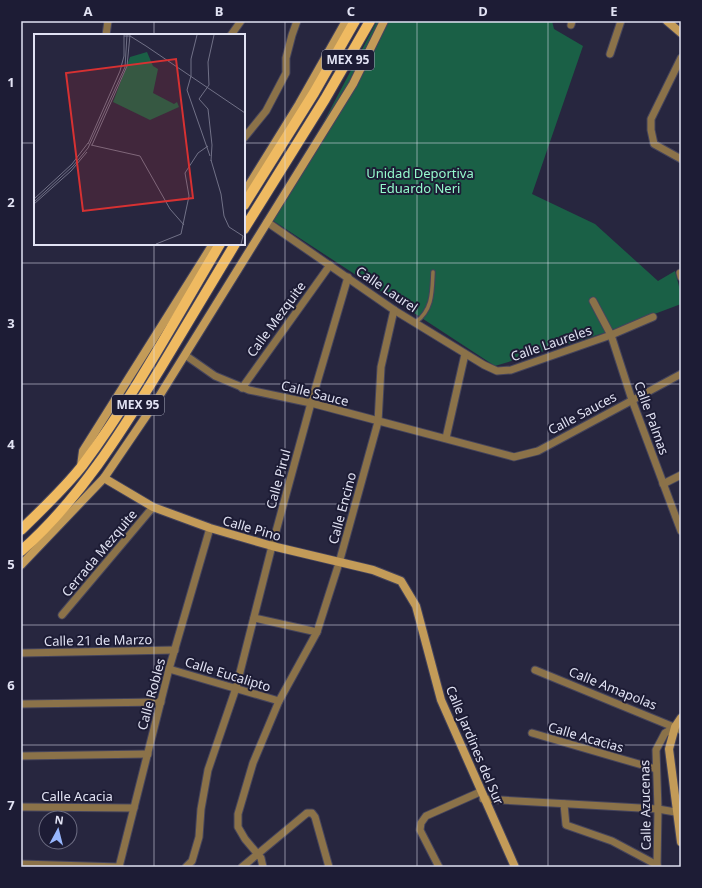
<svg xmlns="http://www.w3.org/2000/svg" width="702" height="888" font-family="'Noto Sans',sans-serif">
	<rect width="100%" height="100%" fill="#27263f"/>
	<polygon fill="#1a6046" points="377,21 552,21 554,29 583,46 532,194 595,224 658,281 675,271 681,294 681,304 604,333 495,366 272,220"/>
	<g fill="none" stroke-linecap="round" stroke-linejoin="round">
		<g stroke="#45445c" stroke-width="5.5">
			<path id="lane" d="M416 322C433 309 432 292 433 272"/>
		</g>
		<g stroke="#45445c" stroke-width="9">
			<g id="street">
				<polyline points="571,25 572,21"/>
				<polyline points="106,35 108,21"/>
				<polyline points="231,35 241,21"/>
				<polyline points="610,54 621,21"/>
				<polyline points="681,58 651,119 651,130 654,144 681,159"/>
				<polyline points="244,138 266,111 286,73 286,58 292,35 297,21"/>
				<polyline points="267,222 394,310 484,365 497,371 511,370 611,335 653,317"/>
				<polyline points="680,273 681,277"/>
				<polyline points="593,301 611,335 632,400 681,531"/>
				<polyline points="185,355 215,376 249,390 311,403 514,457 538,451 681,374"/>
				<polyline points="242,388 330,265"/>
				<polyline points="446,438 465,354"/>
				<polyline points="663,484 681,475"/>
				<polyline points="62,615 153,507"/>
				<polyline points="254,618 317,632"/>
				<polyline points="21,653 175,650"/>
				<polyline points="169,669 279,701"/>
				<polyline points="535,670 681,730"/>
				<polyline points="21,704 161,702"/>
				<polyline points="532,733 656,769"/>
				<polyline points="21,756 148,754"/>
				<polyline points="483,799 658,809 681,813"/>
				<polyline points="564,804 566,825 612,841 657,865"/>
				<polyline points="21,807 134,808"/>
				<polyline points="21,864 120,867"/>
				<polyline points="119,867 169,669 210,528"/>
				<polyline points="186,867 192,861 199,837 201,809 208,770 236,688 272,546 311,403 348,277"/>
				<polyline points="242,867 307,813 312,813 315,817 329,867"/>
				<polyline points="263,867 261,858 245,839 238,827 238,814 253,763 279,701 317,632 339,563 378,422 381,367 394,310"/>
				<polyline points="439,867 420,830 421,823 426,816 480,792"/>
				<polyline points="657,867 658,809 656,750 665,733 675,727"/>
			</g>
		</g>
		<g stroke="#45445c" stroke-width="10">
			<g id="secondary">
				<polyline points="667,21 681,33"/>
				<polyline points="244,193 299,104 346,21"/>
				<polyline points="81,466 83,451 213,244"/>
				<polyline points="104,478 153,507 210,528 272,546 373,570 401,581 416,606 441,700 515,867"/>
				<polyline points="21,565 104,478 155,403 353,84 384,21"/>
				<polyline points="681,718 675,727 669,749 681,842"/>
			</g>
		</g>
		<g stroke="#45445c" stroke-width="12">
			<g id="primary">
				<polyline points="244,205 314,93 355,21"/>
				<polyline points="244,229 325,99 370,21"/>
				<path d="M21 530C42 509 64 489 82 466 134 396 176 318 220 244"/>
				<path d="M21 551C79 500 120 434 160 369 185 327 210 286 235 244"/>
			</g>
		</g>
		<use href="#lane" stroke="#8b7249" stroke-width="3.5"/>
		<use href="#street" stroke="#8b7249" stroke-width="7"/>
		<use href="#secondary" stroke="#c39b58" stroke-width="8"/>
		<use href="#primary" stroke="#efba61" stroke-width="10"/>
	</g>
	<path fill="none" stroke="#e1e2f3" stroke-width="1" stroke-opacity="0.55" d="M154 21V35M285 21V867M417 21V867M548 21V867M21 143H35M244 143H681M154 244V867M21 263H681M21 384H681M21 504H681M21 625H681M21 745H681"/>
	<g text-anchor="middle" stroke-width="4" stroke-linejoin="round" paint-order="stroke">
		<g fill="#1d1c35" stroke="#a6a7ba" stroke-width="1">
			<rect x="322" y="50" width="52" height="20" rx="3"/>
			<rect x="112" y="395" width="52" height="20" rx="3"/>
		</g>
		<g font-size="12" font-weight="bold" fill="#e1e2f3">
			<text x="348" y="64">MEX 95</text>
			<text x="138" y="409">MEX 95</text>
		</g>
		<g font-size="13" fill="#94f9cc" stroke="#1d1c35">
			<text x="420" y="178">Unidad Deportiva<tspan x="420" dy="15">Eduardo Neri</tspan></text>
		</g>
		<g font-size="13" fill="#e1e2f3" stroke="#1d1c35">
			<text transform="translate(387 289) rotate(34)" y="5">Calle Laurel</text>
			<text transform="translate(276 319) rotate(-54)" y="5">Calle Mezquite</text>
			<text transform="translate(551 343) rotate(-19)" y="5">Calle Laureles</text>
			<text transform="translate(315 393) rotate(14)" y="5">Calle Sauce</text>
			<text transform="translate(582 413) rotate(-28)" y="5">Calle Sauces</text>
			<text transform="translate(652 418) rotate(70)" y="5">Calle Palmas</text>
			<text transform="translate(278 479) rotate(-75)" y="5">Calle Pirul</text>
			<text transform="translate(342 508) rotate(-75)" y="5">Calle Encino</text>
			<text transform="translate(252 528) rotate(16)" y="5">Calle Pino</text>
			<text transform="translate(99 553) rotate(-50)" y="5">Cerrada Mezquite</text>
			<text transform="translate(98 640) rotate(-1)" y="5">Calle 21 de Marzo</text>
			<text transform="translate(228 674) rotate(17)" y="5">Calle Eucalipto</text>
			<text transform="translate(613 688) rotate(22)" y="5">Calle Amapolas</text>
			<text transform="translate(151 694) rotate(-75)" y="5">Calle Robles</text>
			<text transform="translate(586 737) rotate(16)" y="5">Calle Acacias</text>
			<text transform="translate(475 745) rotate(67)" y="5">Calle Jardines del Sur</text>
			<text x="77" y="801">Calle Acacia</text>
			<text transform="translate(645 805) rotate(-91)" y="5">Calle Azucenas</text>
		</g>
	</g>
	<g transform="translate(34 34)">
		<rect width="211" height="211" fill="#27263f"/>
		<path d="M113 18 119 32 124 35 119 59 140 70 143 68 145 73 116 86 79 68 96 23Z" fill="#1a6046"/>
		<path fill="none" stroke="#717187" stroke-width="1" d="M90 2H96L112 12 211 79M157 42 153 56 176 122M157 42V25L163 1M54 110 86 37 90 22V1M57 111 106 122 136 175 150 191M58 111 93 32 96 1M177 126 187 160 190 182 195 193 209 202 207 210M177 127 178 111 174 75 165 65 175 51 174 28 180 1M0 165 38 130 54 109M0 168 39 132 54 114 91 33 93 1M0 170 37 137 53 118M122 210 147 200 155 162 151 139 164 119 174 112"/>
		<path fill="#d73132" fill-opacity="0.15" stroke="#d73132" stroke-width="2" d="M142 25 159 164 49 177 32 39Z"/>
		<rect width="211" height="211" fill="none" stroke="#e1e2f3" stroke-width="2"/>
	</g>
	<rect width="702" height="888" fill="none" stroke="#1d1c35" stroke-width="44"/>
	<g transform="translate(58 830) rotate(7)"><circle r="19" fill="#1d1c35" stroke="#6b6b81"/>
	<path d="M0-3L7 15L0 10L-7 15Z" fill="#97b6fd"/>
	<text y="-6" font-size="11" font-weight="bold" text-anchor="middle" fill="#e1e2f3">N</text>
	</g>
	<rect x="22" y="22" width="658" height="844" fill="none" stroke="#e1e2f3" stroke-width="1.5"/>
	<g font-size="13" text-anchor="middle" font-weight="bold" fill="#e1e2f3">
		<text x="88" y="16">A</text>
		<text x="219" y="16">B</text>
		<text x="351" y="16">C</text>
		<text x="483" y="16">D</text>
		<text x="614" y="16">E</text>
		<text x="11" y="87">1</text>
		<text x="11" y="207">2</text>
		<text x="11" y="328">3</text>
		<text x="11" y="449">4</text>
		<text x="11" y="569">5</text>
		<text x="11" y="690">6</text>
		<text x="11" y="810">7</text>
	</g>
</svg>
